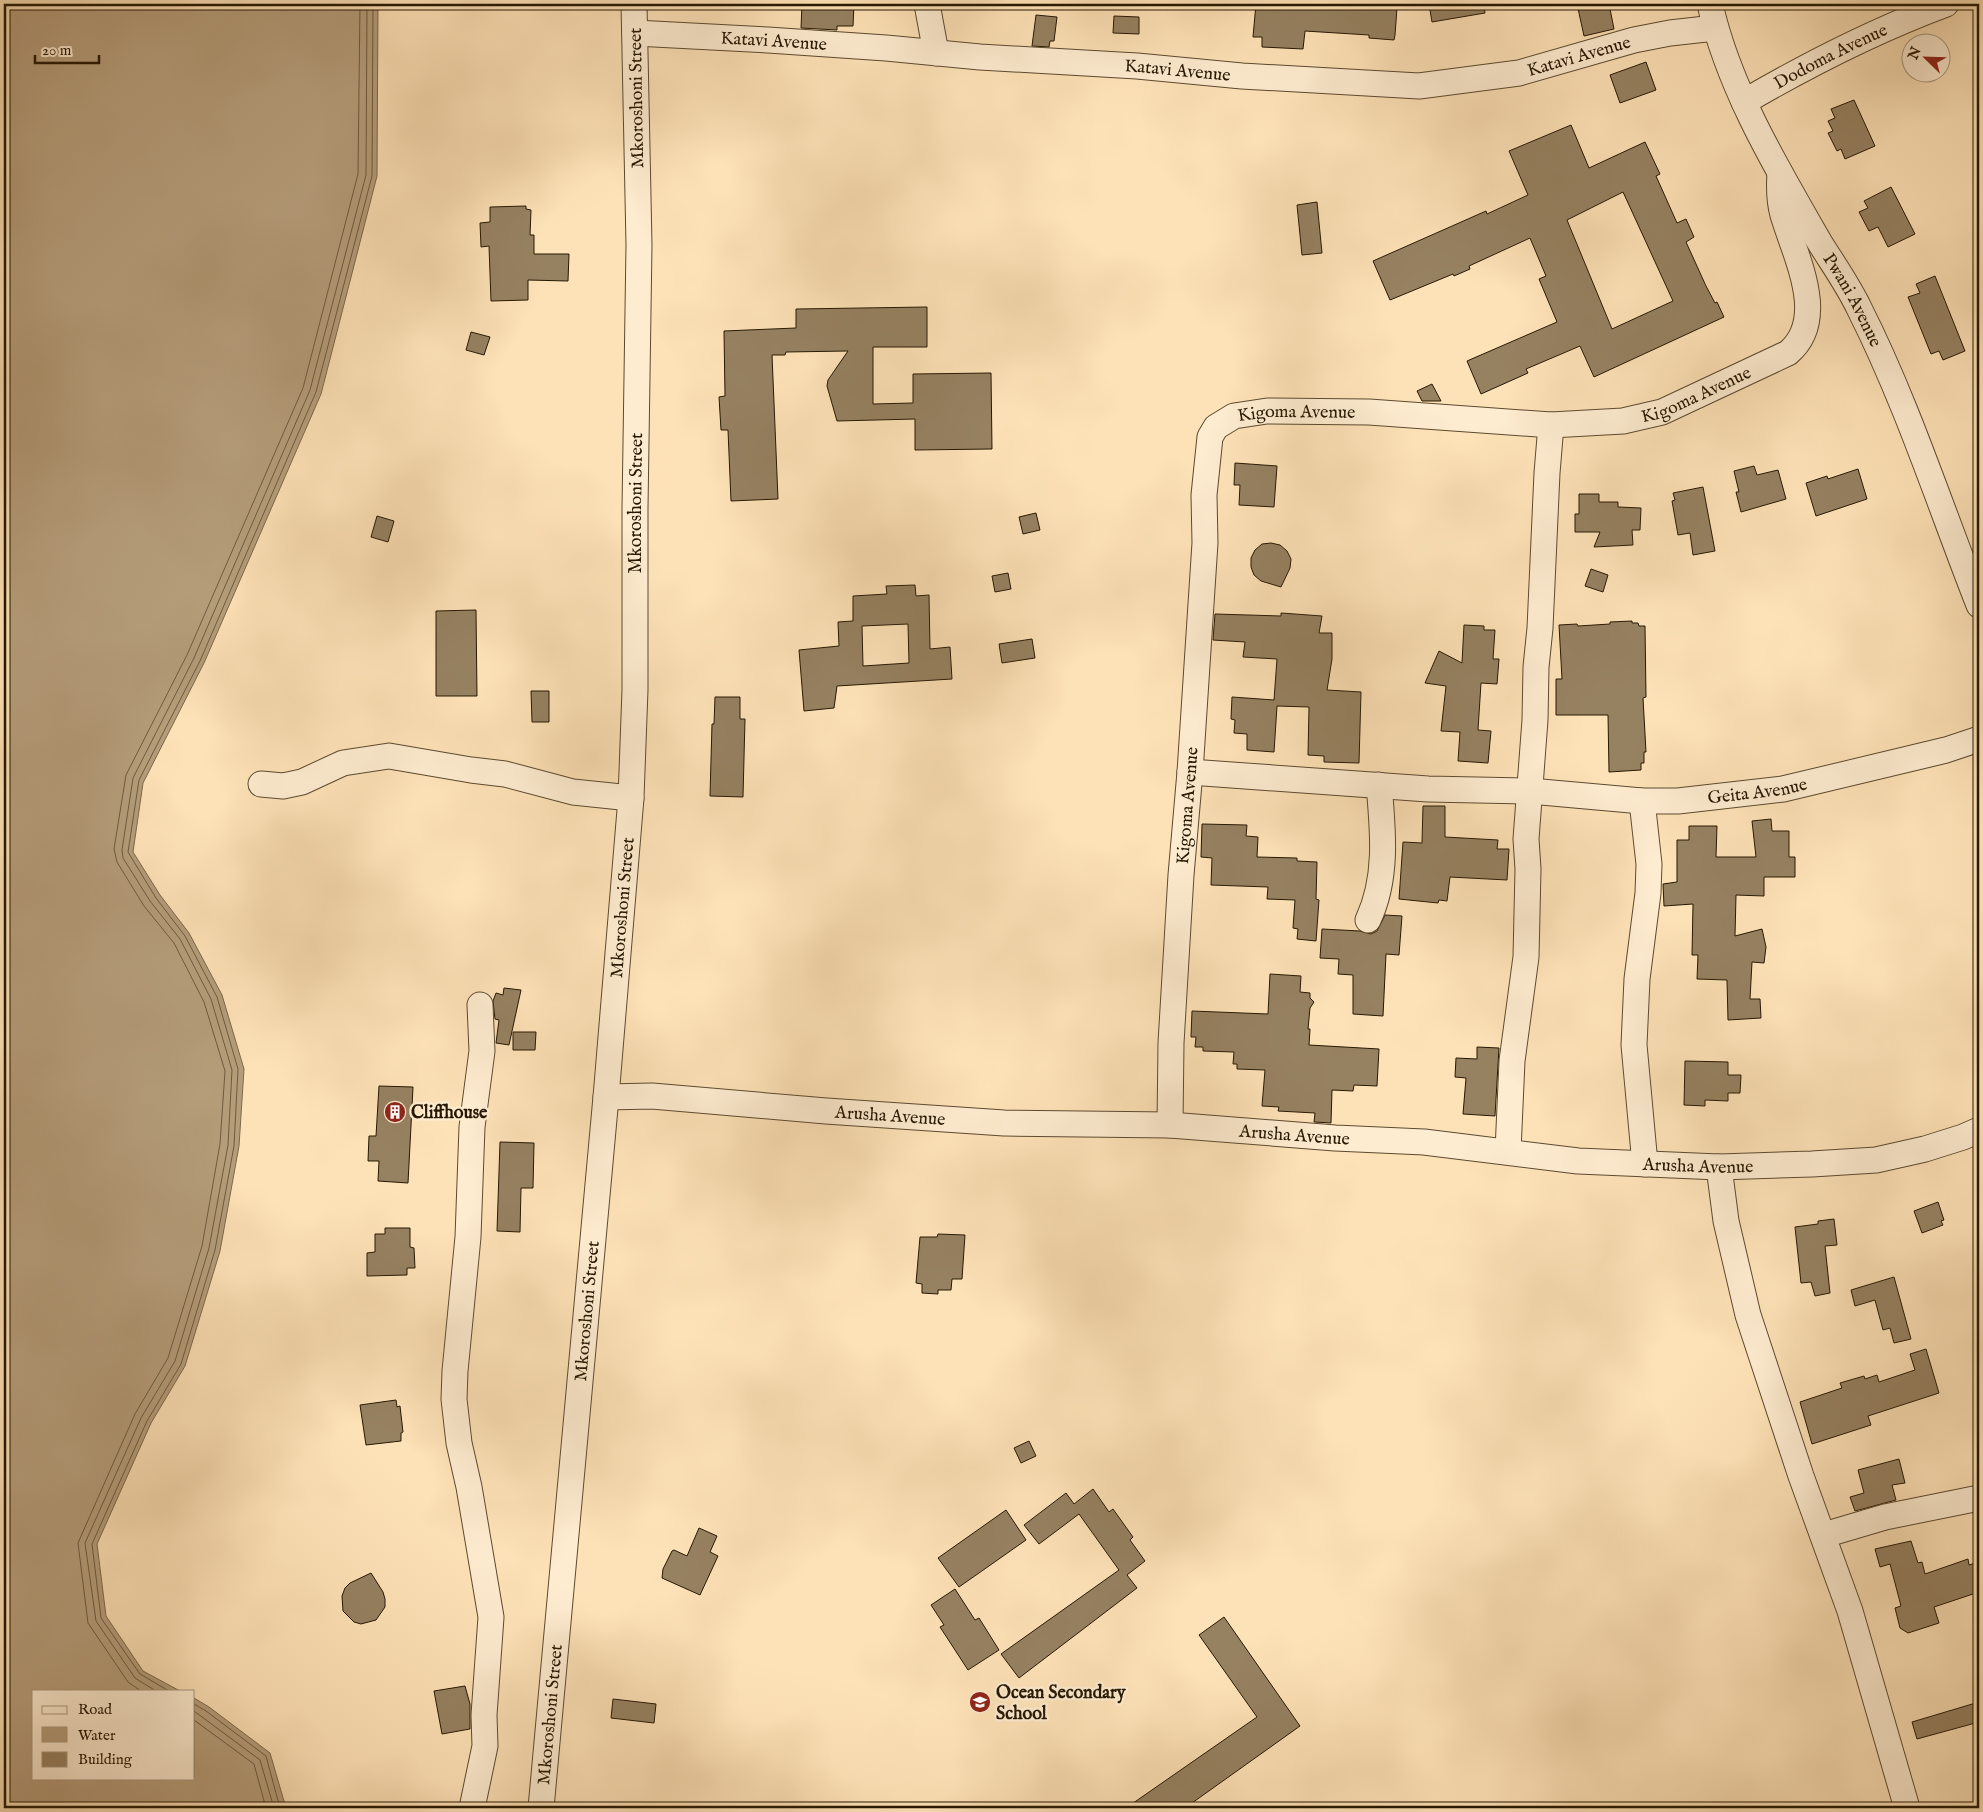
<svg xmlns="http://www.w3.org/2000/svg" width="1983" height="1812" font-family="'IM FELL English',serif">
	<rect width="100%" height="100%" fill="#fee2b7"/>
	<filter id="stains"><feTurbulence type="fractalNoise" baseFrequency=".004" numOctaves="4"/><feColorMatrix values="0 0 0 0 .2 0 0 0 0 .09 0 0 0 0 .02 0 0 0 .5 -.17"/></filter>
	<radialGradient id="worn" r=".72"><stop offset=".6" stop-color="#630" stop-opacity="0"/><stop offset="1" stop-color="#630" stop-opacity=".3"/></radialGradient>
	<polygon fill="#b59d7a" stroke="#7c684a" points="4,4 378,4 377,176 321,394 204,663 143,783 133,852 160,895 189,933 222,995 244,1069 239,1146 220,1251 185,1366 151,1423 97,1544 106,1616 143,1671 180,1691 34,1691 34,1778 194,1778 194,1698 209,1707 270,1753 286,1808 4,1808"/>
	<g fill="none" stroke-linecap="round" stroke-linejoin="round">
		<g stroke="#6e5a3e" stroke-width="1">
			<polyline points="141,1691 128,1682 88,1623 78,1543 135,1414 168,1358 202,1246 220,1144 225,1071 204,1002 174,943 144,906 117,862 114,849 126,775 187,655 303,388 358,174 360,4"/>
			<polyline points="156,1691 135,1678 96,1621 85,1543 141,1418 175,1361 209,1248 228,1145 232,1070 211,999 180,939 150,901 123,858 122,850 133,778 194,658 310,390 366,175 367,4"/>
			<polyline points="169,1691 140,1674 101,1618 92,1544 147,1421 181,1364 215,1250 234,1146 238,1069 217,997 185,936 156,898 128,852 139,780 200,661 316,392 372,176 373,4"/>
			<polyline points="194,1704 206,1711 266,1756 280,1808"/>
			<polyline points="194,1711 260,1760 274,1808"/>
			<polyline points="194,1720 254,1764 266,1808"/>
		</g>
	</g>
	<g fill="#968161" stroke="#261803" fill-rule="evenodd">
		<polygon points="802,4 854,4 853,26 837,26 837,30 801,28"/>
		<polygon points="1256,4 1371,4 1372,6 1397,8 1395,35 1394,40 1369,38 1369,35 1305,31 1303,49 1262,47 1262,37 1253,37"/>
		<polygon points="1429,4 1484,4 1485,13 1432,22"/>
		<polygon points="1577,4 1609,4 1614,29 1584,36"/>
		<polygon points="1036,15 1057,17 1054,41 1050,41 1049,47 1032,46"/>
		<polygon points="1114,16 1139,17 1139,34 1113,33"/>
		<polygon points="1646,62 1656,90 1620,103 1610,75"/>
		<polygon points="1854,100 1875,146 1845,159 1841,149 1837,151 1828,133 1833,131 1828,121 1835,118 1831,109"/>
		<path d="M1571 125 1589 168 1645 142 1660 174 1656 176 1677 223 1686 219 1694 237 1686 242 1706 286 1715 303 1717 302 1724 317 1594 377 1580 346 1526 369 1528 373 1481 394 1467 361 1557 322 1539 279 1546 276 1530 238 1469 266 1470 269 1454 276 1453 274 1390 300 1373 261 1486 211 1487 214 1528 195 1509 151ZM1623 192 1673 301 1612 329 1567 220Z"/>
		<polygon points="1891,187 1915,234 1888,247 1878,227 1869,231 1859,212 1868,208 1864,201"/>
		<polygon points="1317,202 1322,253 1302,255 1297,205"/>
		<polygon points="526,206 526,209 531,210 530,235 534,235 534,254 569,254 568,281 528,280 528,300 491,301 489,246 481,247 480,223 490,222 490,207"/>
		<polygon points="1935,276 1965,351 1943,360 1939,351 1931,354 1908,297 1920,293 1916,284"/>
		<polygon points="927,307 927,347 873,347 873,404 913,403 913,374 991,373 992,449 915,450 915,419 837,421 827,386 828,380 848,351 786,352 785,355 772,355 778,499 731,501 728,430 721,430 719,397 725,396 724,331 796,328 796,309"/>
		<polygon points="471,332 490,337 484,355 466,350"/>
		<polygon points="1432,384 1441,401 1422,401 1417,391"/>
		<polygon points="1235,463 1277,466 1274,507 1239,505 1240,485 1234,485"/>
		<polygon points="1754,466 1757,475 1778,470 1786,499 1741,512 1736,492 1739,492 1734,471"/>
		<polygon points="1858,469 1867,499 1816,516 1806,483 1827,476 1828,479"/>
		<polygon points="1703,487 1715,551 1693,555 1690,533 1678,535 1672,501 1675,500 1673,493"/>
		<polygon points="1579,494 1599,494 1599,502 1618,502 1618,507 1641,508 1640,530 1632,530 1633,545 1594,547 1600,532 1575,532 1575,514 1579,514"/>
		<polygon points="1036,513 1040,530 1023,534 1019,517"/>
		<polygon points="377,516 394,521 388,542 371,537"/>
		<polygon points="1271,543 1280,545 1287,551 1291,559 1290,568 1281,587 1261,581 1254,575 1251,567 1251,558 1255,550 1262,544"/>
		<polygon points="1591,569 1608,575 1603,592 1585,586"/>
		<polygon points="1008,573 1011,589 995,592 992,576"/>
		<path d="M915 585 916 596 929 595 930 649 950 647 952 679 837 686 834 708 804 711 799 650 839 646 838 622 853 621V596L887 594 886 586ZM908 624 909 663 863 666 862 626Z"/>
		<polygon points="476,610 477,696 436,696 436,611"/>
		<polygon points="1281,613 1322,616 1319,633 1332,633 1332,659 1327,690 1361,692 1359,763 1324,762 1324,756 1308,755 1309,707 1277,706 1274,752 1247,750 1247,734 1234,733 1235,720 1231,719 1232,697 1274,700 1277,659 1243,657 1245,642 1213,640 1215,614 1281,616"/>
		<polygon points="1632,621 1632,623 1638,623 1639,626 1645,626 1646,697 1643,698 1646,752 1644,752 1644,763 1641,763 1641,770 1609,772 1608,715 1556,715 1556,679 1562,679 1559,625 1577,624 1578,626 1610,624 1610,622"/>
		<polygon points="1464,625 1484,626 1484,630 1495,630 1493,659 1499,659 1497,684 1481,683 1478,730 1491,731 1488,763 1458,761 1460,732 1441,731 1446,686 1425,683 1439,651 1462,663"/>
		<polygon points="1032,639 1035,658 1002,663 999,644"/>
		<polygon points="531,691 549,691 549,722 532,722"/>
		<polygon points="715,697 740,697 740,719 745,719 743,797 710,796 712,724 714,724"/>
		<polygon points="1423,806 1445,806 1445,837 1498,840 1497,849 1509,849 1507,880 1450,877 1447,901 1439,900 1438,903 1399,899 1403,842 1422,843"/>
		<polygon points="1771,819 1772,831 1789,831 1789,857 1795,857 1795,877 1764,877 1764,896 1736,895 1735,936 1762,929 1766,947 1764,963 1752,962 1750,999 1760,999 1761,1018 1728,1020 1727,980 1697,979 1698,955 1692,955 1693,904 1664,906 1663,884 1677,882 1677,840 1689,840 1689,826 1717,826 1716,857 1756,857 1752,821"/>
		<polygon points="1202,824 1247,825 1246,836 1258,837 1257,857 1297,858 1297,861 1317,862 1316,899 1319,900 1316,941 1297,939 1298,929 1293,928 1295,900 1267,899 1268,887 1211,885 1212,858 1201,857"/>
		<polygon points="1385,915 1402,916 1399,955 1386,954 1383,1016 1353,1014 1353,975 1338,974 1339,959 1320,958 1322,929 1360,931 1371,934 1377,931"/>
		<polygon points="1270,974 1301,976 1300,992 1310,993 1310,998 1314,1002 1310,1008 1308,1029 1310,1029 1309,1045 1379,1049 1377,1086 1354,1085 1353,1091 1332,1090 1331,1123 1314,1122 1315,1113 1278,1111 1279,1107 1262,1106 1265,1070 1237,1069 1237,1064 1233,1064 1234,1052 1203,1051 1203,1047 1195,1047 1196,1037 1191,1037 1192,1011 1268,1014"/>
		<polygon points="504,988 521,990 509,1045 496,1043 499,1020 495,1019 493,1001 496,993 503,995"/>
		<polygon points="513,1032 536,1032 535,1050 513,1050"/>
		<polygon points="1477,1047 1499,1048 1495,1116 1463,1114 1466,1078 1455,1077 1456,1058 1477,1059"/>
		<polygon points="1685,1061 1728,1062 1728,1075 1741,1075 1740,1093 1728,1093 1728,1101 1705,1100 1705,1106 1684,1105"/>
		<polygon points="379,1086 413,1087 408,1183 378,1181 379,1161 368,1161 369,1136 376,1136"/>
		<polygon points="500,1142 534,1143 533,1188 521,1188 520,1232 497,1231"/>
		<polygon points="1938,1202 1944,1220 1941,1221 1943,1225 1922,1233 1914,1211"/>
		<polygon points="1834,1219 1837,1245 1825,1246 1830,1293 1815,1296 1811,1282 1801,1283 1795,1227 1818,1224 1818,1221"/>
		<polygon points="385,1228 410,1228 410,1247 414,1248 415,1268 407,1268 407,1275 367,1276 367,1253 375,1252 375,1234 385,1234"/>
		<polygon points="938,1234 965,1235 962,1279 952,1279 951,1290 938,1290 938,1294 922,1293 922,1284 916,1283 920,1237 937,1237"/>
		<polygon points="1894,1277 1911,1339 1894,1343 1890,1328 1883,1330 1875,1300 1855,1306 1851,1290"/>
		<polygon points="1926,1349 1939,1393 1868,1416 1871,1425 1812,1444 1800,1402 1842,1388 1840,1383 1864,1376 1865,1379 1877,1375 1879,1382 1915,1370 1910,1354"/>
		<polygon points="396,1400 397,1407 400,1406 403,1432 401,1433 401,1441 366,1445 360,1405"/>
		<polygon points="1029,1441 1036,1456 1021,1463 1014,1448"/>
		<polygon points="1899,1459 1905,1483 1892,1485 1896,1500 1855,1511 1850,1497 1864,1493 1858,1470"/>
		<polygon points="1093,1489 1109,1512 1113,1509 1133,1537 1130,1540 1145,1561 1127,1575 1137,1588 1019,1678 1001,1654 1119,1570 1079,1514 1039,1544 1024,1525 1066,1493 1074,1504"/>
		<polygon points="1006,1510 1026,1540 959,1587 938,1558"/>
		<polygon points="699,1528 717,1536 710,1552 718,1556 700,1595 662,1578 663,1569 672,1551 674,1550 687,1556"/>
		<polygon points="1911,1541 1918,1563 1922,1562 1925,1574 1968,1559 1969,1565 1979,1562 1979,1592 1934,1607 1939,1623 1908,1633 1900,1628 1895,1608 1901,1606 1890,1564 1880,1567 1875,1549"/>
		<polygon points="371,1573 383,1592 385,1599 385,1607 376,1620 361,1624 354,1622 343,1611 342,1596 345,1588 350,1583"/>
		<polygon points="955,1589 975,1620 979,1618 999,1650 968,1670 940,1627 944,1625 931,1605"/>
		<polygon points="1224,1617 1300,1726 1185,1808 1126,1808 1257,1717 1199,1635"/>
		<polygon points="465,1686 470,1704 470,1729 442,1734 434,1691"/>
		<polygon points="613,1699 656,1704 654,1723 611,1718"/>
		<polygon points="1979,1702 1979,1722 1917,1739 1912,1722"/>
	</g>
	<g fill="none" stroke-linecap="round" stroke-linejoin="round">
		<g stroke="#5c4a30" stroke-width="27">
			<g id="minor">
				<polyline points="927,4 936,53"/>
				<path id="s1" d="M1710 4C1728 87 1778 170 1820 243 1833 264 1848 285 1859 308 1907 403 1940 506 1979 605"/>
				<path id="s2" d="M635 33 768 40 886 48 980 57 1137 66 1242 76 1419 86 1519 73 1634 40 1670 33 1715 28"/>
				<path id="s3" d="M1744 102C1809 64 1876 30 1946 4"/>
				<path id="s4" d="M1190 772 1428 789 1530 791 1642 801H1678L1783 789 1946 750 1979 739"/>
				<polyline points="261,784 283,786 302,782 343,763 389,756 471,770 505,774 573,792 631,798"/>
				<polyline points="1642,801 1649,864 1648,893 1637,979 1634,1045 1645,1164"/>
				<path d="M1368 920C1388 878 1383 830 1379 785"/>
				<path id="s5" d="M606 1097 652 1096 826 1111 1004 1123 1170 1125 1335 1138 1424 1142 1578 1161 1719 1167 1812 1164 1876 1160 1925 1149 1963 1137 1979 1130"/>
				<path id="s6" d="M1170 1125 1171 1043 1181 875 1190 772 1205 543 1204 495 1210 437 1216 427 1234 416 1267 411 1369 412 1551 425 1623 421 1662 412 1788 353C1829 319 1795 256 1783 215 1779 201 1779 187 1780 173"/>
				<polyline points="1508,1151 1512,1061 1526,957 1528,869 1526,839 1535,720 1536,667 1540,628 1547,473 1551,425"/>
				<polyline points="1719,1167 1726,1221 1748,1315 1801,1476 1850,1611 1907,1808"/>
				<polyline points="1824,1535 1885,1517 1979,1498"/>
				<polyline points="472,1808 485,1746 484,1715 491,1617 469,1487 459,1443 454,1399 455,1371 468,1237 472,1127 482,1051 480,1005"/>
				<path id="s7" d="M541 1808 606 1097 631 798 635 690V508L639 245 634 4"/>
			</g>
		</g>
		<use href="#minor" stroke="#feecd0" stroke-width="25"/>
	</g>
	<defs>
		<g id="building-disc" transform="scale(1.125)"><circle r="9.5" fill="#8f2418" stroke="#feecd0"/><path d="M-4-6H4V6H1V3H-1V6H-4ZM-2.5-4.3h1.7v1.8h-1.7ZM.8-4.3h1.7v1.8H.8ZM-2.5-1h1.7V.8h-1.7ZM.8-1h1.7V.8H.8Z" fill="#fff"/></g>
		<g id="school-disc" transform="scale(1.125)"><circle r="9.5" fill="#8f2418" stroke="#feecd0"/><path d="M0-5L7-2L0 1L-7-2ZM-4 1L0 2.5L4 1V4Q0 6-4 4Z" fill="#fff"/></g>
	</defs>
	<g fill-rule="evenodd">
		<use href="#building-disc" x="395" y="1112"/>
		<use href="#school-disc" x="980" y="1702"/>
	</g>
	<g text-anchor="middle" stroke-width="4.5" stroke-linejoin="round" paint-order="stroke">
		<g font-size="18" fill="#261803" stroke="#feecd0">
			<text dy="6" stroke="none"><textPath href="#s2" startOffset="139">Katavi Avenue</textPath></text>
			<text dy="6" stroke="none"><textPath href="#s2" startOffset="949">Katavi Avenue</textPath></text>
			<text dy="6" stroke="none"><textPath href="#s3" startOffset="98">Dodoma Avenue</textPath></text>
			<text dy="6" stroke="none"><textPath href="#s2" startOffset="544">Katavi Avenue</textPath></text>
			<text transform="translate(636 98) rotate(-91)" y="6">Mkoroshoni Street</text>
			<text dy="6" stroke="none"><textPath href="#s1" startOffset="330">Pwani Avenue</textPath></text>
			<text dy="6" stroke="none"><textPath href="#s6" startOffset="1190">Kigoma Avenue</textPath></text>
			<text dy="6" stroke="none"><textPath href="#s6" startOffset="785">Kigoma Avenue</textPath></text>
			<text dy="6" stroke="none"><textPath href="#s7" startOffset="1309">Mkoroshoni Street</textPath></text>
			<text dy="6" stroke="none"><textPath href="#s4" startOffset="569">Geita Avenue</textPath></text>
			<text dy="6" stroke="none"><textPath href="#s6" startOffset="320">Kigoma Avenue</textPath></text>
			<text dy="6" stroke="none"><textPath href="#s7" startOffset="904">Mkoroshoni Street</textPath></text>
			<text dy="6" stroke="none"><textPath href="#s5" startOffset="285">Arusha Avenue</textPath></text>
			<text dy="6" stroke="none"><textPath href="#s5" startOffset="690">Arusha Avenue</textPath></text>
			<text dy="6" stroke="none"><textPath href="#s5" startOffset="1095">Arusha Avenue</textPath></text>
			<text dy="6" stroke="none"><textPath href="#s7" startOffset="499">Mkoroshoni Street</textPath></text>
			<text dy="6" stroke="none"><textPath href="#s7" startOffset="94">Mkoroshoni Street</textPath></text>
		</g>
		<g font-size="18" font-weight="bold" fill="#261803" stroke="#feecd0" text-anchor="start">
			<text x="411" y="1118">Cliffhouse</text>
			<text x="996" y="1698">Ocean Secondary<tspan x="996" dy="21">School</tspan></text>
		</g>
	</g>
	<rect width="1983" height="1812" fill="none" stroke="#fee2b7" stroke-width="20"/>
	<rect x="5" y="5" width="1973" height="1802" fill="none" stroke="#261803" stroke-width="2.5"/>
	<rect x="10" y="10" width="1963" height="1792" fill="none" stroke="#261803"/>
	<rect x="32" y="1690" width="162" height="90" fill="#feecd0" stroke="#a8977e"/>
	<rect x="42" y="1706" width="25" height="8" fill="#feecd0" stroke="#a8977e"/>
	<text x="78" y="1714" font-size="15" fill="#261803">Road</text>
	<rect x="42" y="1727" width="25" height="15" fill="#b59d7a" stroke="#a8977e"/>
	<text x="78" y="1740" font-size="15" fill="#261803">Water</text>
	<rect x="42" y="1752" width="25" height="15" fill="#968161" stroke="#a8977e"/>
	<text x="78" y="1764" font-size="15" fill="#261803">Building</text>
	<g transform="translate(1926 58) rotate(293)"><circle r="24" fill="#feecd0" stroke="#a8977e"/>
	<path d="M0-4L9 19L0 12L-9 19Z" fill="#8f2418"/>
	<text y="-8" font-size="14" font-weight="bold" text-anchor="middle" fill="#261803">N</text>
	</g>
	<path d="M35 55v8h64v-8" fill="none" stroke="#261803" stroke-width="2.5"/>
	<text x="42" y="55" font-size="15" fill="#261803" stroke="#feecd0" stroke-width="4" paint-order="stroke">20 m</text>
	<rect width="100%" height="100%" filter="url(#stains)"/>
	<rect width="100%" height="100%" fill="url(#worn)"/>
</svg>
